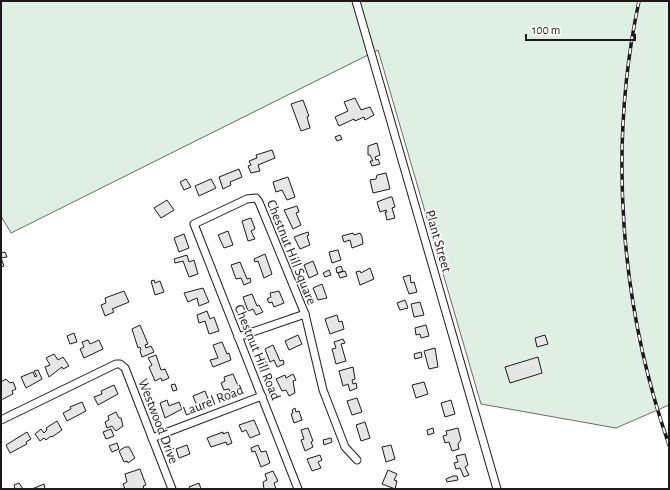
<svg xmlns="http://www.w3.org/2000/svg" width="670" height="490" font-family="'Alegreya Sans',sans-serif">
	<rect width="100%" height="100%" fill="#fff"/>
	<polygon fill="#e0efe3" stroke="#6a6a6a" points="1,1 669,1 669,405 616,428 481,404 378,50 11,233 1,216"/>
	<g fill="#e6e6e6" stroke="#1a1a1a">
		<polygon points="355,98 361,110 370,107 374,115 365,120 364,117 355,121 354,119 339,126 335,117 348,111 344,102"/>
		<polygon points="303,100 307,111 309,116 307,117 310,128 301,131 291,104"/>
		<polygon points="340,135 342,139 337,141 335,137"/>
		<polygon points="377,143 380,155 375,157 376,160 378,159 380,164 372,166 370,161 373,161 370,155 368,155 368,146"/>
		<polygon points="272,150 275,158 258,165 260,171 251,173 248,166 251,165 249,161 257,158 256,155"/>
		<polygon points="239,169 242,177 230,182 231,185 223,189 219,177"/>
		<polygon points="386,173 390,189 373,193 370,180 376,179 377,175"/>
		<polygon points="288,177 295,197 287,200 282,190 276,192 273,182"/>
		<polygon points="186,179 191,187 184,190 180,182"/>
		<polygon points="211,179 216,188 199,196 195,186"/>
		<polygon points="390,197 392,197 395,207 392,208 395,218 387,220 385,212 387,212 386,210 380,212 377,202"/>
		<polygon points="167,200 174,210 161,218 154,208"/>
		<polygon points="297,206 299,212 296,213 301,225 293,229 284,210"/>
		<polygon points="251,218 255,229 251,231 255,239 248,241 242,221"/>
		<polygon points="228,231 233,245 224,248 218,235"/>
		<polygon points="308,232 309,235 307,236 310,245 300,249 294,237"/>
		<polygon points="353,233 354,235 360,233 362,237 363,244 352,248 350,240 344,242 342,236"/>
		<polygon points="184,234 189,248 179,252 174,238"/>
		<polygon points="338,250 341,260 332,263 329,252"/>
		<polygon points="5,252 7,257 1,258 4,266 1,267 1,253"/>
		<polygon points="265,254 272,274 264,278 258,261 255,262 254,259"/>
		<polygon points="187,255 189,262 194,260 198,274 189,277 183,261 175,263 174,259"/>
		<polygon points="313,261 318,274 309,278 304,265"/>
		<polygon points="240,262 247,279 250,278 251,282 244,285 241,278 236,279 231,265"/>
		<polygon points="341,266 343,271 337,273 336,268"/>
		<polygon points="370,268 374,279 360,285 356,272 360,271 361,273"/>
		<polygon points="329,270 331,275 325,277 323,273"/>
		<polygon points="345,271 347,276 340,278 338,273"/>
		<polygon points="410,275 411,283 414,282 417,292 409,294 403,277"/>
		<polygon points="154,280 155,283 160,281 164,292 155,295 151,281"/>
		<polygon points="322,284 327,298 318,300 313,288"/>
		<polygon points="203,288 209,302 199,306 197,298 188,302 184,293"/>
		<polygon points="124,291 129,302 112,309 114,312 105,316 101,305 106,303 105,298"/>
		<polygon points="279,291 284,303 274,307 272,302 269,303 267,299 271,297 270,293"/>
		<polygon points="252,294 257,306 259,305 263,312 256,315 253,309 248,311 243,297"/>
		<polygon points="405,300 408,308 400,310 397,303"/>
		<polygon points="420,302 424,315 414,317 411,304"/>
		<polygon points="207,311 210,319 214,317 219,331 209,334 205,321 199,323 197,315"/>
		<polygon points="337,315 339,322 342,321 344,329 330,334 325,319"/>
		<polygon points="140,325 148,344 145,345 146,348 151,346 154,352 142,357 140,351 141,350 140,347 138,348 132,329"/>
		<polygon points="426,325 429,336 421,338 420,334 416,335 415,328"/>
		<polygon points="74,333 77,342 70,344 67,336"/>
		<polygon points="298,335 302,344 289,350 285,341"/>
		<polygon points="545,335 548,344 537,347 535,338"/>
		<polygon points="343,339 345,343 341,344 346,361 336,364 332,349 336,348 334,342"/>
		<polygon points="88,340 90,344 99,340 103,349 84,358 80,349 84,347 82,342"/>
		<polygon points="222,342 227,354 229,353 231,360 213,367 210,360 218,358 213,345"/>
		<polygon points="273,345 280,361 283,360 284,364 277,367 274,360 270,362 265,349"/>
		<polygon points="435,348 438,367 429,369 424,351"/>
		<polygon points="421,352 422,357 415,359 414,354"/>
		<polygon points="54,354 58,360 63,357 69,366 63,369 62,367 49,377 45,367 50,365 46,358"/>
		<polygon points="156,355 161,370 165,369 169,378 162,381 161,378 155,381 149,367 152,365 148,358"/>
		<polygon points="538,357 542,373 510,383 505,367"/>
		<polygon points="353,367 355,379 352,380 353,384 356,383 357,388 350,391 348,384 343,386 339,371"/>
		<polygon points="38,370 42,379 26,388 21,377 33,372 35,377 37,376 34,371"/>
		<polygon points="233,374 240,390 231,394 229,389 224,390 221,383 225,381 224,377"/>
		<polygon points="293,374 296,380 293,381 295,393 289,396 286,390 282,391 276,379 285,375 286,378"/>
		<polygon points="6,379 10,383 13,382 16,389 12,391 13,394 1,400 1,382"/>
		<polygon points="424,382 428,394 416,398 412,385"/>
		<polygon points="175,384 177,390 173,391 171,385"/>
		<polygon points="114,385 118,394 98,405 94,397 102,394 101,391"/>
		<polygon points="205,391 209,401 197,406 193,396"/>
		<polygon points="357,398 362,412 352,415 347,401"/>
		<polygon points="167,400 169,406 179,402 182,409 165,418 160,403"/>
		<polygon points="451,400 455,414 445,417 441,403"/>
		<polygon points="82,402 86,411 67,421 63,413 71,409 70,407"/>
		<polygon points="295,408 296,412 299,411 302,420 294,423 291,414 293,413 292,410"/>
		<polygon points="116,412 119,418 121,418 123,426 116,431 112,426 107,428 105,422 109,420 108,416"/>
		<polygon points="254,420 260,434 250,438 246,430 242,432 239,425"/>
		<polygon points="57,421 62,430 52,437 51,436 46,440 44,438 40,441 35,434 41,429 44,433 47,430 46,428"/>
		<polygon points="365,422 370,438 361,441 356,425"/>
		<polygon points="308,428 313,441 311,442 313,447 305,451 301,440 304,439 301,430"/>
		<polygon points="433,428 434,433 428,435 427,430"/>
		<polygon points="458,428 461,440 458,444 459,449 452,451 449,442 445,443 443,436 447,435 446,431"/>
		<polygon points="111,429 114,436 106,439 103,432"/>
		<polygon points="27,432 31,439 26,442 27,444 10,453 6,445"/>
		<polygon points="223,432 223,434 228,432 232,443 227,445 226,442 211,447 207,438"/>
		<polygon points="331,438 332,442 324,445 323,440"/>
		<polygon points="117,443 119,449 112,452 109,446"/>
		<polygon points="187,445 190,454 179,458 176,449"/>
		<polygon points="258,445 261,452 266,451 270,463 261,467 255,451 252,452 251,448"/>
		<polygon points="391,445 395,459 386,462 382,447"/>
		<polygon points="125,447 129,447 135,458 128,463 127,461 124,462 119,451"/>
		<polygon points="465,454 468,465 465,467 469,475 464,477 460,468 456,469 454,463 458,462 456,456"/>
		<polygon points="320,455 322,460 318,462 321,468 312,471 307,459"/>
		<polygon points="140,469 146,485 143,486 144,489 125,489 123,484 127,482 125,474"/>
		<polygon points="388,470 397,474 394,480 397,481 395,489 382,484"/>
		<polygon points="273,471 278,481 274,483 276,489 264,489 263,482 267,480 265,474"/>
		<polygon points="453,476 457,476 458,480 447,482 446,479"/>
		<polygon points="19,483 23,489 15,489 14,485"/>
		<polygon points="199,483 201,489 190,489 189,487"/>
		<polygon points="44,484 45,489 32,489"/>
	</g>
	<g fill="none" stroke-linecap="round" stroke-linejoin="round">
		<g stroke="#1a1a1a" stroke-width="9">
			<g id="street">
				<polyline points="356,1 497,489"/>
				<polyline points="238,337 305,314"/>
				<polyline points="1,420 116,364 120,364 125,368 172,489"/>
				<polyline points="152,438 262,396"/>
				<polyline points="298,489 194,224 247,199 256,198 259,202 305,314 323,390 345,447 357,460"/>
			</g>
		</g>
		<use href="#street" stroke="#fff" stroke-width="7"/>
		<g stroke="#1a1a1a" stroke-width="3.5">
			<path id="rail" d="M639 1C608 147 620 304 669 445"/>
		</g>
		<use href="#rail" stroke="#fff" stroke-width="2" stroke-dasharray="6" stroke-linecap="butt"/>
	</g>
	<g text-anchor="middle" stroke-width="3" stroke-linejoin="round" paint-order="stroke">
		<g font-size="14" fill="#1a1a1a" stroke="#fff">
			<text transform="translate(439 241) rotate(74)" y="5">Plant Street</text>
			<text transform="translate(292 252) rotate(68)" y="5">Chestnut Hill Square</text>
			<text transform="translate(258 352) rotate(68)" y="5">Chestnut Hill Road</text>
			<text transform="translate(213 400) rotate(-21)" y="5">Laurel Road</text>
			<text transform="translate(159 421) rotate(69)" y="5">Westwood Drive</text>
		</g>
	</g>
	<rect width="670" height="490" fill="none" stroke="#1a1a1a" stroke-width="4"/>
	<path d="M526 34v6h109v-6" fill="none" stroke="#1a1a1a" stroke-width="2"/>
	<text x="532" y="34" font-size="12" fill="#1a1a1a" stroke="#ffffff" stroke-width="3" paint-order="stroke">100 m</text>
</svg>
